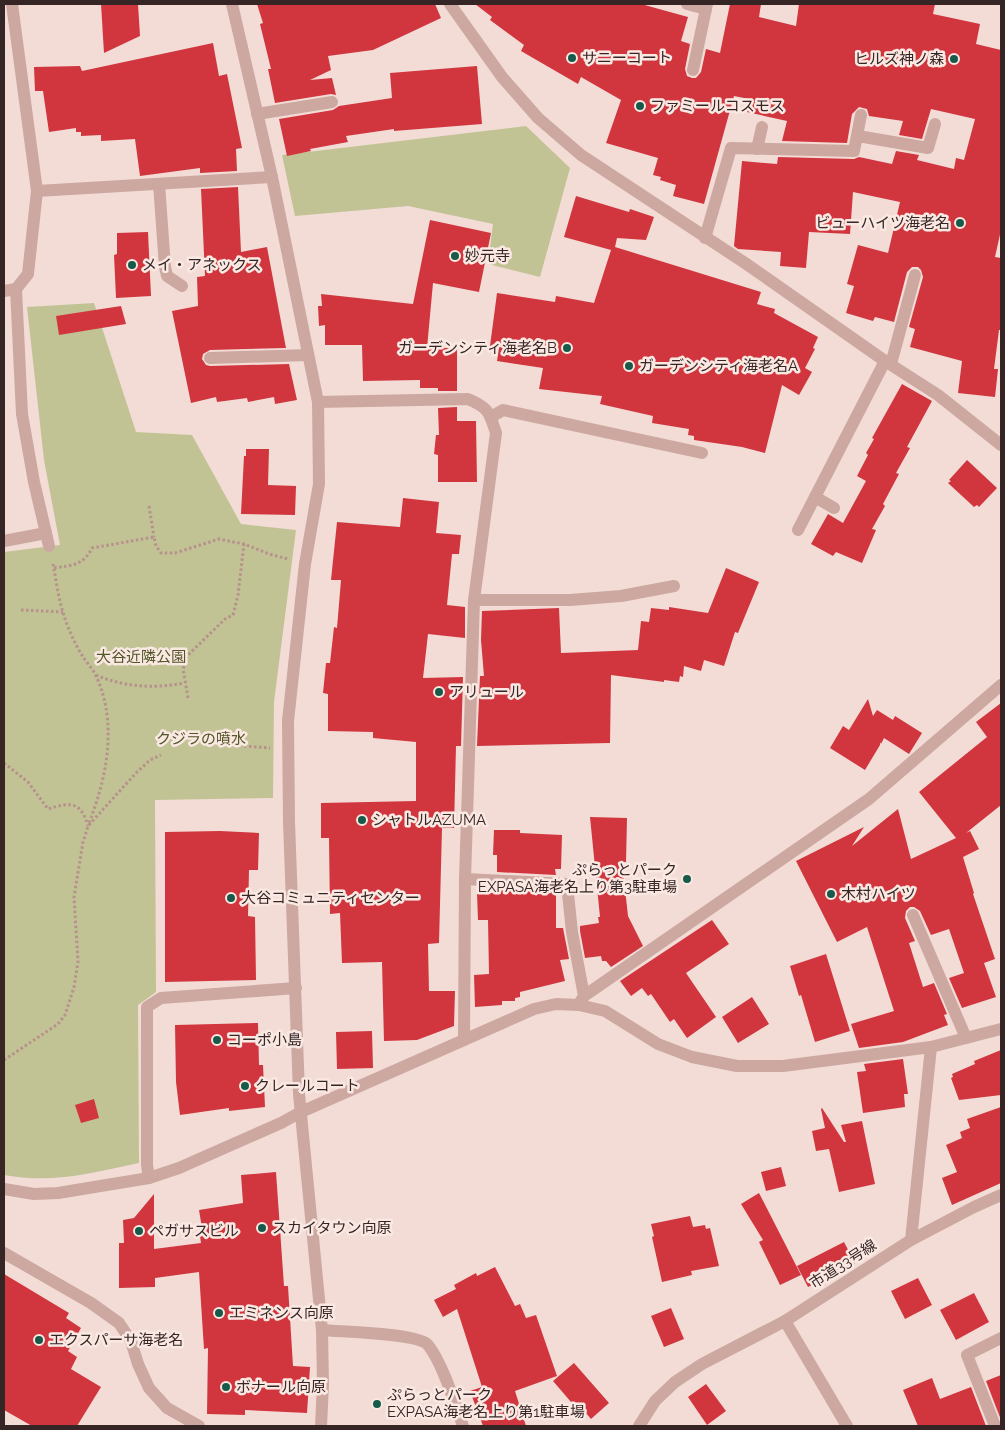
<svg xmlns="http://www.w3.org/2000/svg" width="1005" height="1430" font-family="Raleway,'Noto Sans JP',sans-serif">
	<rect width="100%" height="100%" fill="#f3dcd6"/>
	<g fill="#c1c395">
		<polygon points="526,126 570,168 540,277 488,264 493,224 408,206 295,216 282,155"/>
		<path d="M94 303 136 432 192 435 241 524 296 530 274 702 273 798 155 800 156 992 138 1005 139 1163C91 1173 53 1184 4 1175V552L60 545 44 460 27 307Z"/>
	</g>
	<g fill="#d1363f">
		<polygon points="101,4 138,4 140,36 104,53"/>
		<polygon points="257,4 435,4 441,18 373,50 328,56 331,70 310,80 332,78 336,95 331,94 275,103 268,69 271,69 260,24 263,23"/>
		<polygon points="475,4 641,4 688,17 681,41 690,44 685,69 687,76 692,78 696,78 701,72 706,49 720,53 730,4 761,4 759,17 796,26 799,4 935,4 933,14 980,24 976,44 1001,50 1001,230 995,257 1001,258 1001,330 999,330 994,369 998,369 995,397 958,393 962,361 910,347 915,329 909,327 923,277 921,270 918,267 912,267 907,272 894,322 875,317 873,321 846,313 854,286 847,284 858,245 888,253 900,202 853,192 850,234 809,232 806,268 780,266 781,252 738,249 734,246 742,161 777,164 778,157 854,159 859,157 892,164 896,151 919,155 917,160 954,169 956,158 964,160 975,119 931,109 922,139 899,135 903,121 869,116 867,109 859,107 852,114 847,143 782,141 787,121 747,112 749,99 734,96 704,204 673,196 676,185 660,180 661,177 653,175 658,158 606,143 621,100 581,77 578,84 521,51 524,45 490,20 492,17"/>
		<polygon points="213,43 219,76 227,74 242,148 236,149 237,171 200,173 200,168 140,176 135,139 101,141 101,135 81,136 81,132 76,132 76,128 49,132 43,91 35,91 34,67 80,66 82,71"/>
		<polygon points="477,66 482,124 394,131 394,129 346,136 348,142 310,149 311,151 287,156 279,119 333,110 339,106 392,98 390,73"/>
		<polygon points="238,187 241,252 267,247 286,348 210,350 203,354 202,359 206,365 210,366 289,364 297,400 275,404 274,397 248,402 247,398 217,402 216,397 191,403 172,311 198,306 197,277 205,276 201,189"/>
		<polygon points="576,196 629,212 630,209 654,217 646,240 617,238 615,247 761,292 757,304 775,309 774,313 818,337 813,348 815,349 805,368 812,372 799,395 782,385 765,453 742,447 694,440 694,436 688,435 689,429 652,423 653,416 600,404 602,396 539,389 543,368 497,361 499,348 490,346 497,293 555,302 556,296 594,303 611,250 564,237"/>
		<polygon points="430,220 491,233 479,292 433,283 427,348 457,348 457,391 438,391 438,388 420,388 420,380 363,381 362,345 325,345 325,325 319,326 318,306 322,306 321,294 413,304"/>
		<polygon points="148,232 151,296 116,298 114,255 117,254 117,233"/>
		<polygon points="121,306 126,324 59,335 56,316"/>
		<polygon points="902,384 932,401 907,447 910,448 896,473 899,474 883,504 885,506 872,529 876,530 862,563 836,552 833,556 811,544 828,514 843,523 866,481 857,476 868,455 866,453 874,439 872,438"/>
		<polygon points="457,407 457,421 476,421 477,482 438,482 438,455 434,454 436,435 439,435 438,408"/>
		<polygon points="246,449 269,449 268,485 296,486 295,515 241,514 244,456 246,456"/>
		<polygon points="967,460 997,488 979,507 977,505 974,507 948,483 951,481 949,480"/>
		<polygon points="403,498 439,502 436,533 461,535 459,554 452,554 447,605 465,607 465,638 428,634 423,678 463,677 461,746 456,746 454,828 442,828 439,943 428,944 429,991 455,991 454,1026 417,1040 384,1041 382,962 342,963 340,913 330,914 329,838 321,838 321,803 416,801 416,742 373,738 373,732 328,731 328,694 323,693 326,663 330,663 334,627 337,628 341,580 331,580 337,522 400,527"/>
		<polygon points="726,568 759,582 738,633 735,632 724,666 704,660 701,671 684,666 683,677 680,676 679,682 664,680 664,682 611,675 610,743 477,746 480,676 484,676 481,640 482,611 559,608 561,653 638,650 641,621 649,622 651,608 669,610 669,607 708,613"/>
		<polygon points="868,699 873,716 877,710 893,720 895,716 922,733 909,754 884,738 881,744 880,742 880,745 865,770 830,748 843,726 849,730"/>
		<polygon points="1001,703 1001,805 966,833 970,831 979,849 963,857 974,893 973,894 995,959 984,963 996,997 962,1008 949,978 964,973 949,929 931,935 920,911 914,907 910,907 906,911 905,918 915,941 909,943 923,987 934,983 947,1014 944,1015 948,1025 903,1042 859,1048 851,1024 894,1011 867,927 837,942 796,861 864,827 852,846 898,809 911,859 956,838 919,792 987,737 976,722"/>
		<polygon points="590,817 627,818 626,862 622,862 628,916 643,946 611,967 606,961 602,961 601,956 585,958 580,931 580,926 599,923 598,917 600,917"/>
		<polygon points="494,830 520,830 520,833 562,835 561,869 555,869 556,875 497,872 497,855 493,855"/>
		<polygon points="220,831 259,833 258,870 249,870 248,916 255,917 256,980 165,982 165,832"/>
		<polygon points="497,889 556,892 556,928 563,928 569,959 560,960 565,981 520,992 520,997 515,998 515,1001 502,1001 502,1005 475,1007 474,975 489,974 488,920 478,920 477,893 497,893"/>
		<polygon points="712,920 729,944 686,973 716,1017 687,1038 674,1019 670,1022 651,994 648,996 642,988 631,996 620,981"/>
		<polygon points="826,954 850,1031 815,1042 801,995 799,996 790,966"/>
		<polygon points="752,997 769,1024 738,1043 722,1017"/>
		<polygon points="258,1023 259,1065 263,1065 265,1107 229,1111 229,1108 180,1115 176,1082 175,1025"/>
		<polygon points="372,1031 373,1068 337,1069 336,1032"/>
		<polygon points="1001,1050 1001,1095 959,1100 951,1078 953,1077 952,1074 975,1064 974,1061"/>
		<polygon points="903,1059 908,1094 904,1094 905,1107 863,1113 857,1072 866,1071 864,1064"/>
		<polygon points="94,1099 99,1118 81,1123 75,1105"/>
		<polygon points="1001,1107 1001,1183 952,1205 942,1178 957,1172 946,1145 962,1138 960,1132 970,1128 967,1119"/>
		<polygon points="822,1108 844,1142 846,1142 841,1125 862,1121 875,1184 839,1192 829,1149 816,1151 812,1131 825,1128 821,1109"/>
		<polygon points="781,1167 786,1186 766,1191 761,1172"/>
		<polygon points="276,1172 284,1286 288,1286 293,1366 310,1367 307,1413 245,1410 245,1415 207,1414 208,1348 204,1349 199,1272 155,1278 155,1287 119,1288 119,1243 124,1243 123,1220 134,1218 154,1194 154,1249 201,1243 199,1229 202,1228 199,1210 243,1203 241,1175"/>
		<polygon points="759,1193 801,1275 780,1285 759,1242 763,1240 741,1204"/>
		<polygon points="690,1216 693,1227 705,1225 706,1229 710,1228 719,1266 691,1271 692,1275 662,1282 652,1237 654,1236 651,1224"/>
		<polygon points="844,1242 855,1263 808,1287 797,1266"/>
		<polygon points="495,1267 515,1306 520,1304 526,1318 536,1315 557,1376 515,1391 526,1426 483,1426 470,1391 482,1387 457,1309 443,1317 434,1300 456,1289 454,1285 476,1273 477,1276"/>
		<polygon points="4,1274 69,1313 66,1318 81,1328 68,1351 77,1357 71,1369 101,1387 77,1426 32,1426 4,1410"/>
		<polygon points="918,1278 932,1305 905,1319 891,1291"/>
		<polygon points="974,1293 989,1322 956,1340 940,1310"/>
		<polygon points="671,1308 684,1339 664,1347 651,1316"/>
		<polygon points="574,1363 609,1403 591,1419 580,1406 577,1409 553,1381"/>
		<polygon points="1001,1375 1001,1420 986,1381"/>
		<polygon points="932,1378 940,1399 971,1387 986,1426 918,1426 903,1390"/>
		<polygon points="706,1384 726,1411 707,1425 688,1397"/>
	</g>
	<g fill="none" stroke-linecap="round" stroke-linejoin="round">
		<g stroke="#b7918b" stroke-width="3" stroke-dasharray="2.5 2.5" stroke-linecap="butt">
			<polyline points="149,506 154,537"/>
			<path d="M53 564C56 579 58 597 63 612 67 627 75 644 83 657 87 663 93 669 96 676 118 723 107 777 89 823"/>
			<path d="M54 568C72 565 83 566 92 548L154 537 156 546 161 553H175L219 539 244 544 269 554 288 559"/>
			<polyline points="21,610 63,612"/>
			<path d="M96 675C123 687 156 689 184 683"/>
			<polyline points="188,698 183,669 187,656 225,619 233,615 238,595 244,544"/>
			<polyline points="244,746 270,748"/>
			<path d="M4 763 28 782 48 809C70 802 81 801 88 826"/>
			<polyline points="4,1060 58,1024 65,1015 74,987 78,962 74,897 83,842 88,826 136,773 150,760 161,755"/>
		</g>
		<g stroke="#cca8a1" stroke-width="12">
			<polyline points="687,4 706,9"/>
			<polyline points="693,70 707,4"/>
			<polyline points="257,114 332,102"/>
			<polyline points="159,184 165,267 167,276 182,286"/>
			<polyline points="16,289 22,414 34,482 49,546"/>
			<polyline points="210,358 308,355"/>
			<polyline points="891,364 915,275"/>
			<polyline points="491,417 503,410 702,453"/>
			<polyline points="4,541 46,533"/>
			<polyline points="474,600 570,600 621,596 674,586"/>
			<polyline points="465,879 567,884 572,932 584,996 579,1004"/>
			<polyline points="913,915 966,1038"/>
			<polyline points="911,1240 974,1207 1001,1195"/>
		</g>
		<g stroke="#cca8a1" stroke-width="12">
			<polyline points="232,4 272,177 318,402 319,484 305,564 288,721 289,822 299,1094 322,1330 323,1384 321,1426"/>
			<polyline points="450,4 502,77 538,118 581,155 745,263 885,361 938,395 1001,445"/>
			<polyline points="858,136 928,148 935,124"/>
			<polyline points="757,149 762,127"/>
			<polyline points="37,191 272,177"/>
			<polyline points="705,238 731,148 854,151 861,115"/>
			<polyline points="4,291 16,289 28,274 37,191 12,4"/>
			<path d="M318 402 468 399C489 408 489 412 496 433L474 600 465 879 464 1040"/>
			<polyline points="815,497 834,508"/>
			<polyline points="798,530 885,361"/>
			<polyline points="584,996 869,799 1001,685"/>
			<polyline points="149,1178 147,1165 147,1007 161,998 296,988"/>
			<polyline points="4,1189 34,1194 58,1193 149,1178 179,1168 281,1123 301,1112 534,1009 556,1004 579,1005 605,1011 658,1044 692,1057 737,1066 783,1066 931,1047 1001,1029"/>
			<polyline points="4,1253 91,1303 119,1323 131,1341 138,1364 149,1388 167,1408 199,1426"/>
			<polyline points="785,1321 847,1426"/>
			<path d="M322 1330C340 1332 418 1333 428 1345 442 1362 455 1404 463 1426"/>
			<polyline points="639,1426 655,1401 675,1382 702,1364 785,1321 911,1240 931,1047"/>
			<polyline points="995,1426 967,1355 1001,1338"/>
		</g>
	</g>
	<g fill="#175a4a" stroke="#fae8e2" stroke-width="2">
		<circle cx="572" cy="58" r="5"/>
		<circle cx="954" cy="59" r="5"/>
		<circle cx="640" cy="106" r="5"/>
		<circle cx="960" cy="223" r="5"/>
		<circle cx="455" cy="256" r="5"/>
		<circle cx="132" cy="265" r="5"/>
		<circle cx="567" cy="348" r="5"/>
		<circle cx="629" cy="366" r="5"/>
		<circle cx="439" cy="692" r="5"/>
		<circle cx="362" cy="820" r="5"/>
		<circle cx="687" cy="879" r="5"/>
		<circle cx="831" cy="894" r="5"/>
		<circle cx="231" cy="898" r="5"/>
		<circle cx="217" cy="1040" r="5"/>
		<circle cx="245" cy="1086" r="5"/>
		<circle cx="262" cy="1228" r="5"/>
		<circle cx="139" cy="1231" r="5"/>
		<circle cx="219" cy="1313" r="5"/>
		<circle cx="39" cy="1340" r="5"/>
		<circle cx="226" cy="1387" r="5"/>
		<circle cx="377" cy="1404" r="5"/>
	</g>
	<g text-anchor="middle" stroke-width="5" stroke-linejoin="round" paint-order="stroke">
		<g font-size="15" fill="#352525" stroke="#fae8e2" text-anchor="start">
			<text x="582" y="63">サニーコート</text>
			<text x="944" y="64" text-anchor="end">ヒルズ神ノ森</text>
			<text x="650" y="111">ファミールコスモス</text>
			<text x="950" y="228" text-anchor="end">ビューハイツ海老名</text>
			<text x="465" y="261">妙元寺</text>
			<text x="142" y="270">メイ・アネックス</text>
			<text x="557" y="353" text-anchor="end">ガーデンシティ海老名B</text>
			<text x="639" y="371">ガーデンシティ海老名A</text>
			<text x="449" y="697">アリュール</text>
			<text x="372" y="825">シャトルAZUMA</text>
			<text x="677" y="875" text-anchor="end">ぷらっとパーク<tspan x="677" dy="17">EXPASA海老名上り第3駐車場</tspan></text>
			<text x="841" y="899">木村ハイツ</text>
			<text x="241" y="903">大谷コミュニティセンター</text>
			<text x="227" y="1045">コーポ小島</text>
			<text x="255" y="1091">クレールコート</text>
			<text x="272" y="1233">スカイタウン向原</text>
			<text x="149" y="1236">ペガサスビル</text>
			<text x="229" y="1318">エミネンス向原</text>
			<text x="49" y="1345">エクスパーサ海老名</text>
			<text x="236" y="1392">ボナール向原</text>
			<text x="387" y="1400">ぷらっとパーク<tspan x="387" dy="17">EXPASA海老名上り第1駐車場</tspan></text>
		</g>
		<g font-size="15" fill="#525526" stroke="#fae8e2">
			<text x="141" y="662">大谷近隣公園</text>
			<text x="201" y="744">クジラの噴水</text>
		</g>
		<g font-size="15" fill="#352525" stroke="#fae8e2">
			<text transform="translate(843 1264) rotate(-33)" y="5">市道33号線</text>
		</g>
	</g>
	<rect width="1005" height="1430" fill="none" stroke="#352525" stroke-width="10"/>
</svg>
